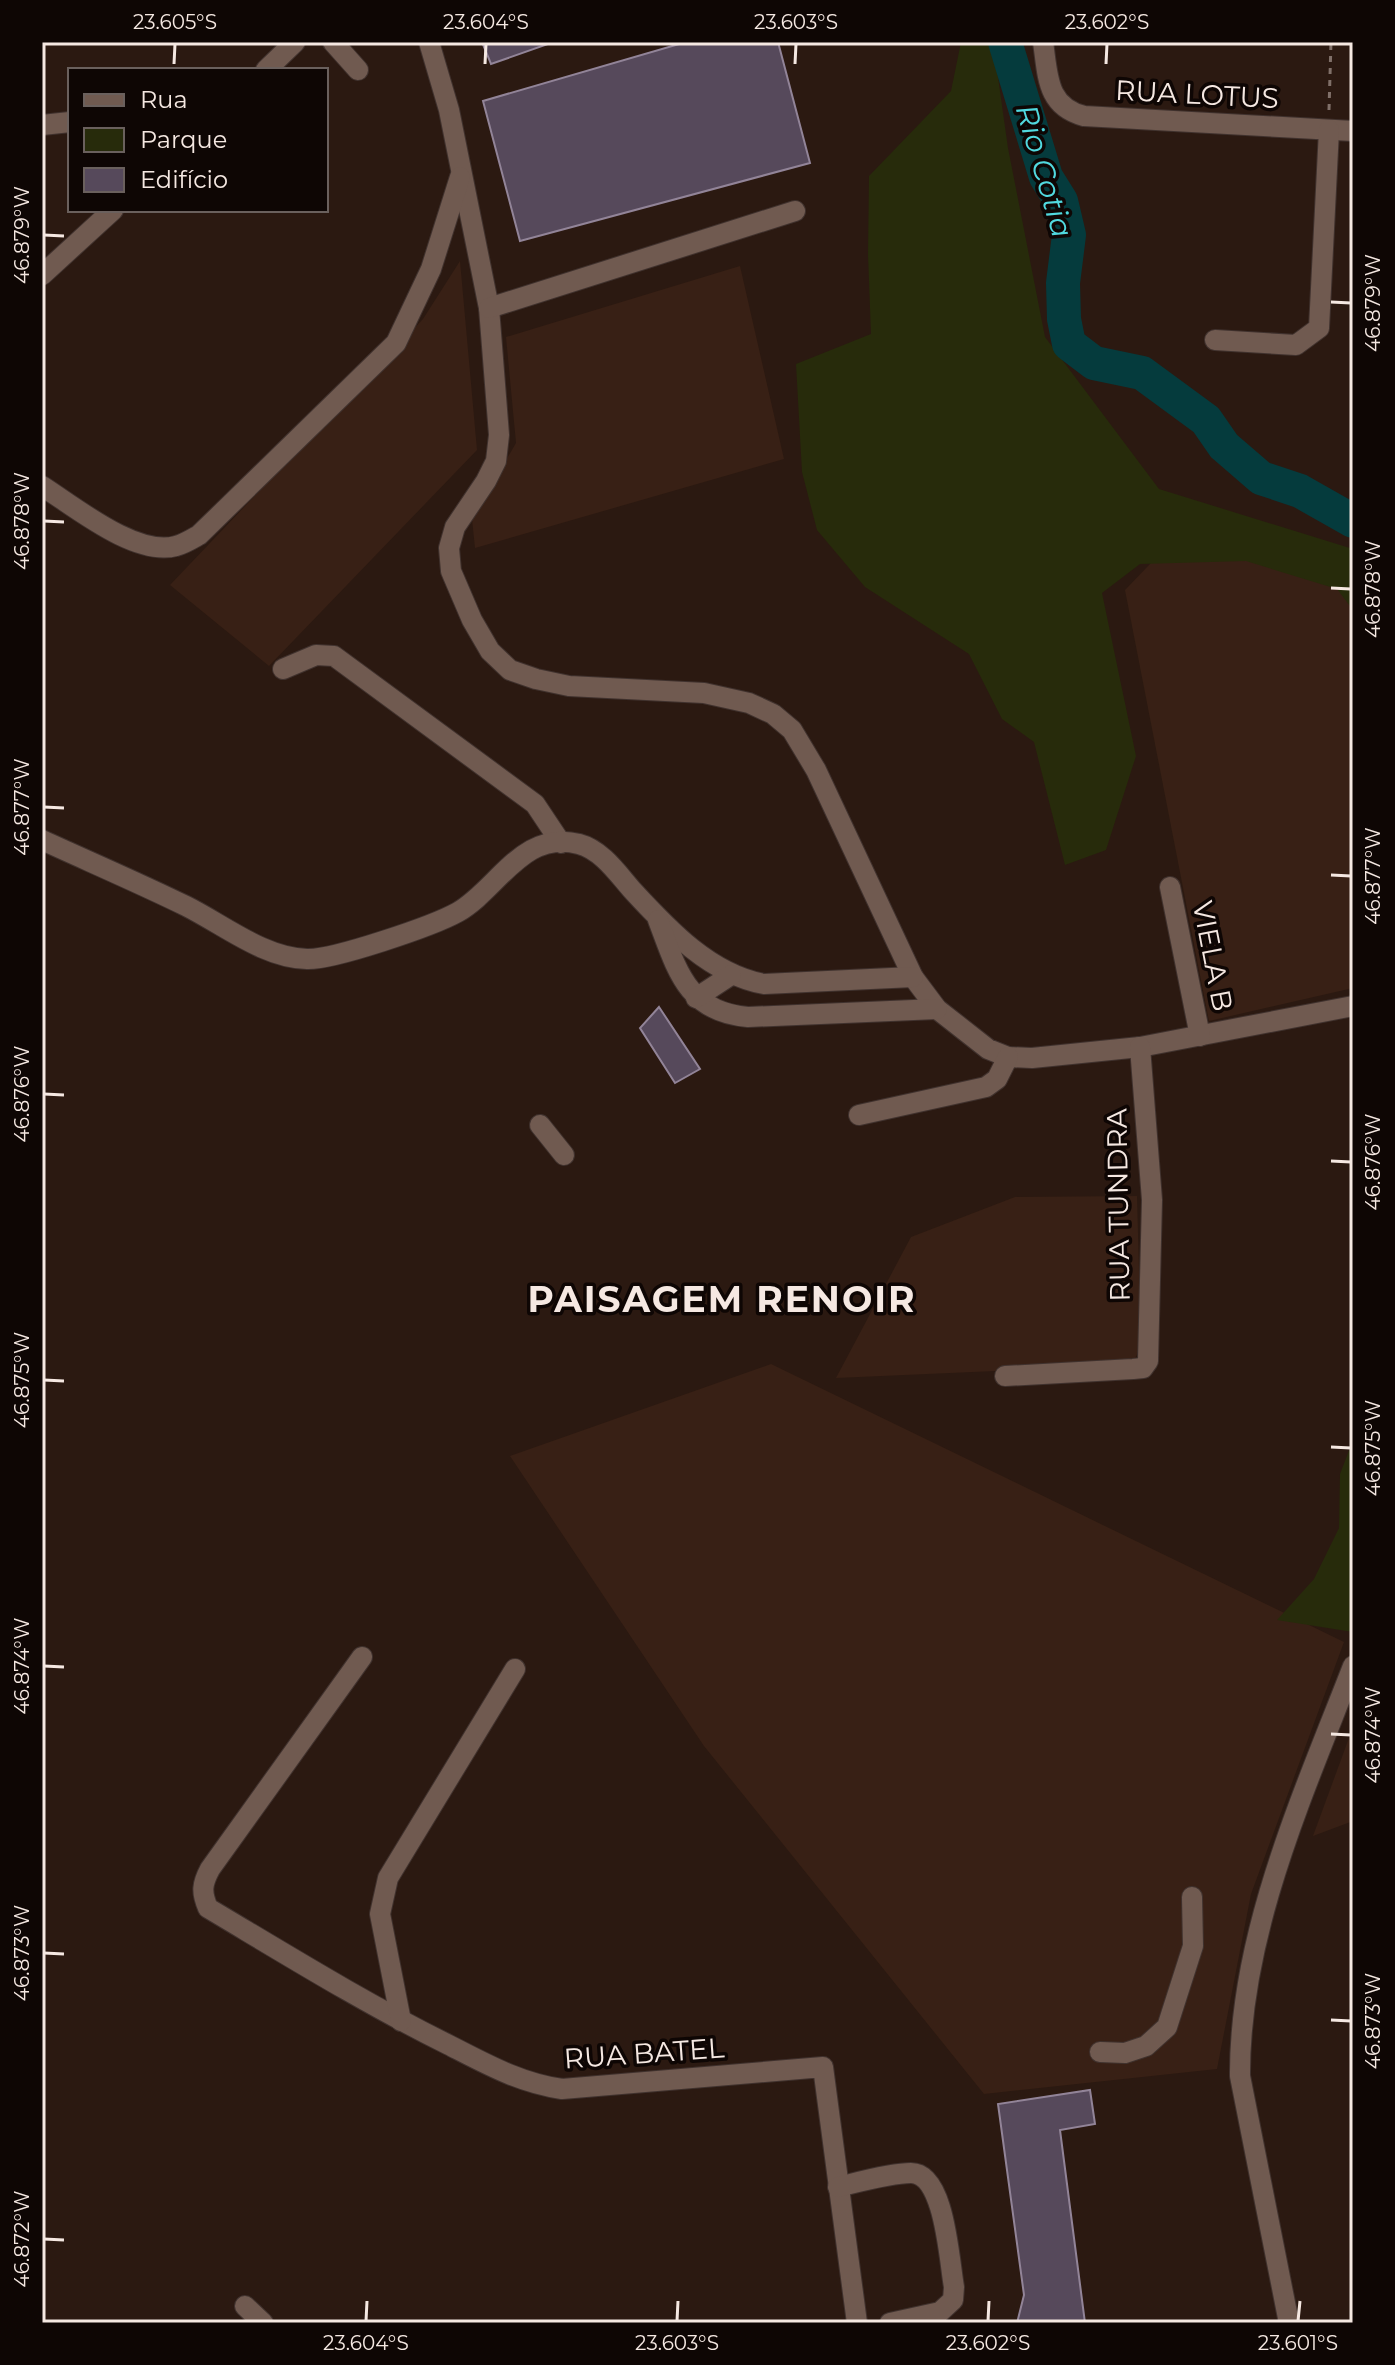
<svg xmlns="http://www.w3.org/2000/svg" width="1395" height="2365" font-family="Montserrat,sans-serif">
	<rect width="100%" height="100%" fill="#2b1911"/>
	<g fill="#382015">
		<polygon points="460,261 477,450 269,666 170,585 423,319"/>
		<polygon points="740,266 784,459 475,548 472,519 516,443 506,337"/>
		<polygon points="1176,537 1353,585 1353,988 1209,1021 1125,590"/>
		<polygon points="1137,1196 1141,1346 1132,1365 836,1378 911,1237 1015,1197"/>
		<polygon points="771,1364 1344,1642 1251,1894 1217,2069 984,2094 704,1746 510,1456"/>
		<polygon points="1353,1727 1353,1821 1313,1836"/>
	</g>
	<g fill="#272b0b">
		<polygon points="961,42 993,42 1008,148 1045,337 1159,489 1353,549 1353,610 1337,589 1246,561 1140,564 1102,593 1136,756 1106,850 1065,865 1034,742 1002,719 969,654 865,587 817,530 802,472 796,364 871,334 868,254 869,176 951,91"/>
		<polygon points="1353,1440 1353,1632 1277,1620 1314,1579 1339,1528 1340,1474"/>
	</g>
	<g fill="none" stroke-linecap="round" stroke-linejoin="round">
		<polyline stroke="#053b3d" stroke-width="34" points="1005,42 1046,177 1061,201 1069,235 1063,283 1064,319 1069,344 1094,363 1142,373 1206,420 1224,446 1261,478 1300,491 1353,521"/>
	</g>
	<g fill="#56495b" stroke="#928498" stroke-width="2">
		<polygon points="482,42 547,42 548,44 491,64"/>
		<polygon points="686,42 778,42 810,163 520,241 483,101"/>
		<polygon points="659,1007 700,1069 675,1083 640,1028"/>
		<polygon points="1090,2090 1095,2124 1060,2130 1085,2323 1017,2323 1024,2295 998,2104"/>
	</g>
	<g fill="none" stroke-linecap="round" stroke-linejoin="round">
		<g stroke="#40322e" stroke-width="22">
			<g id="minor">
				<polyline points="333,42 358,70"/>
				<polyline points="429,42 449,110 489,308 499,435 496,461 486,481 455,527 449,548 451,571 472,620 490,651 510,670 536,679 569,686 704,693 749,703 773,714 792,730 816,770 913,977 937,1009 988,1049 1008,1057 1032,1058 1140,1047 1353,1006"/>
				<path d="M1043 42C1048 75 1046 106 1084 116L1353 131"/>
				<polyline points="266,70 295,42"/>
				<polyline points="42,125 70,122"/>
				<polyline points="42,275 113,210"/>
				<polyline points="489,308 795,211"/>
				<polyline points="1215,340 1296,345 1319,328 1329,130"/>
				<path d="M42 486C75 507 136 557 176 546 184 544 192 539 199 535L396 343 431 269 460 177"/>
				<polyline points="283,669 316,655 334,656 535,804 561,843"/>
				<path d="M42 840C90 862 139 883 186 906 224 925 264 958 307 959 333 960 433 926 458 912 498 889 523 829 579 844 602 850 618 874 633 891 669 930 710 974 764 984L913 977"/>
				<polyline points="1170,887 1200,1036"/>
				<path d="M658 920C677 970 687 1012 748 1017L937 1009"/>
				<polyline points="696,998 731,975"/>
				<polyline points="859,1115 986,1087 997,1079 1008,1057"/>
				<polyline points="540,1125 564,1155"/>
				<polyline points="1005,1376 1133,1369 1143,1368 1148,1361 1152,1200 1140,1047"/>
				<path d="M362 1657 210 1869C202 1884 201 1892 208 1908 287 1955 366 2004 449 2045 486 2064 520 2083 562 2089L823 2067 857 2323"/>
				<polyline points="401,2021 380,1914 388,1878 515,1669"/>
				<polyline points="1100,2052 1125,2053 1146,2046 1167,2027 1193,1946 1192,1897"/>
				<path d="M838 2187C859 2182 890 2173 911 2173 945 2173 949 2260 954 2287L953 2300 940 2312 890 2323"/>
				<polyline points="245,2306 263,2323"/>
				<path d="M1289 2323 1240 2076C1239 1935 1303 1795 1353 1666"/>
			</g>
		</g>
		<polyline stroke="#807069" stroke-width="3" stroke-dasharray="6 6" stroke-linecap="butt" points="1329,110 1331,42"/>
		<use href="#minor" stroke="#705a50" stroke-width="20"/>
	</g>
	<path fill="none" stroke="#f5e8e2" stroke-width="3" d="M174 64 175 44M485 64 486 44M795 64 796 44M1106 64 1107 44M44 235 64 236M1331 302 1351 303M44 521 64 522M1331 588 1351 589M44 807 64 808M1331 875 1351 876M44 1094 64 1095M1331 1161 1351 1162M44 1380 64 1381M1331 1447 1351 1448M44 1666 64 1667M1331 1734 1351 1735M44 1953 64 1954M1331 2020 1351 2021M44 2239 64 2240M366 2321 367 2301M677 2321 678 2301M988 2321 989 2301M1298 2321 1300 2301"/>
	<g text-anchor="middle" stroke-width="7" stroke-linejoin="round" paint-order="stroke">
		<g font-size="28" fill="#f5e8e2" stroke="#0e0604">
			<text transform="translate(1197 94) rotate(3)" y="10">RUA LOTUS</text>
			<text transform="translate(1213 956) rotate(79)" y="10">VIELA B</text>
			<text transform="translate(1118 1205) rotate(-91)" y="10">RUA TUNDRA</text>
			<text transform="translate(644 2053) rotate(-4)" y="10">RUA BATEL</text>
		</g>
		<g font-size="30" font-style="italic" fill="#51d9df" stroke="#0e0604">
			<text transform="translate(1044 171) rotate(74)" y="10">Rio Cotia</text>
		</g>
		<g font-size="36" font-weight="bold" letter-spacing="2" fill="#f5e8e2" stroke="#0e0604">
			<text x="722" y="1312">PAISAGEM RENOIR</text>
		</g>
	</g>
	<rect width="1395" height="2365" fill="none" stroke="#0e0604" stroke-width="88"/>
	<rect x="68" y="68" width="260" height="144" fill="#0e0604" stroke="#6a605d" stroke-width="2"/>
	<rect x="84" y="94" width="40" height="12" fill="#705a50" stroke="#6a605d" stroke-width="2"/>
	<text x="140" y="108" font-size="24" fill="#f5e8e2">Rua</text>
	<rect x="84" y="128" width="40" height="24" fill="#272b0b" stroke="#6a605d" stroke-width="2"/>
	<text x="140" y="148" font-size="24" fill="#f5e8e2">Parque</text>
	<rect x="84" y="168" width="40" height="24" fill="#56495b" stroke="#6a605d" stroke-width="2"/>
	<text x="140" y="188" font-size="24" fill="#f5e8e2">Edifício</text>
	<rect x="44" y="44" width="1307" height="2277" fill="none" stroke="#f5e8e2" stroke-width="3"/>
	<g font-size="20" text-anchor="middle" fill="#f5e8e2">
		<text x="175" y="29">23.605°S</text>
		<text x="486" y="29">23.604°S</text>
		<text x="796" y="29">23.603°S</text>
		<text x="1107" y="29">23.602°S</text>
		<text transform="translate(22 235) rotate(-90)" y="7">46.879°W</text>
		<text transform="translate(1373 303) rotate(-90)" y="7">46.879°W</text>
		<text transform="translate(22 521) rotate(-90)" y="7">46.878°W</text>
		<text transform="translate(1373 589) rotate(-90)" y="7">46.878°W</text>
		<text transform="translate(22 807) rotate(-90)" y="7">46.877°W</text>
		<text transform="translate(1373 876) rotate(-90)" y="7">46.877°W</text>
		<text transform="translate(22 1094) rotate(-90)" y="7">46.876°W</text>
		<text transform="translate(1373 1162) rotate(-90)" y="7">46.876°W</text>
		<text transform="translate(22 1380) rotate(-90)" y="7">46.875°W</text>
		<text transform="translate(1373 1448) rotate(-90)" y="7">46.875°W</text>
		<text transform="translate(22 1666) rotate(-90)" y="7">46.874°W</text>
		<text transform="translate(1373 1735) rotate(-90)" y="7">46.874°W</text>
		<text transform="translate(22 1953) rotate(-90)" y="7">46.873°W</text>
		<text transform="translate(1373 2021) rotate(-90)" y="7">46.873°W</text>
		<text transform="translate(22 2239) rotate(-90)" y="7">46.872°W</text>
		<text x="366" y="2350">23.604°S</text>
		<text x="677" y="2350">23.603°S</text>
		<text x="988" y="2350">23.602°S</text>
		<text x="1298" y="2350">23.601°S</text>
	</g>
</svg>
